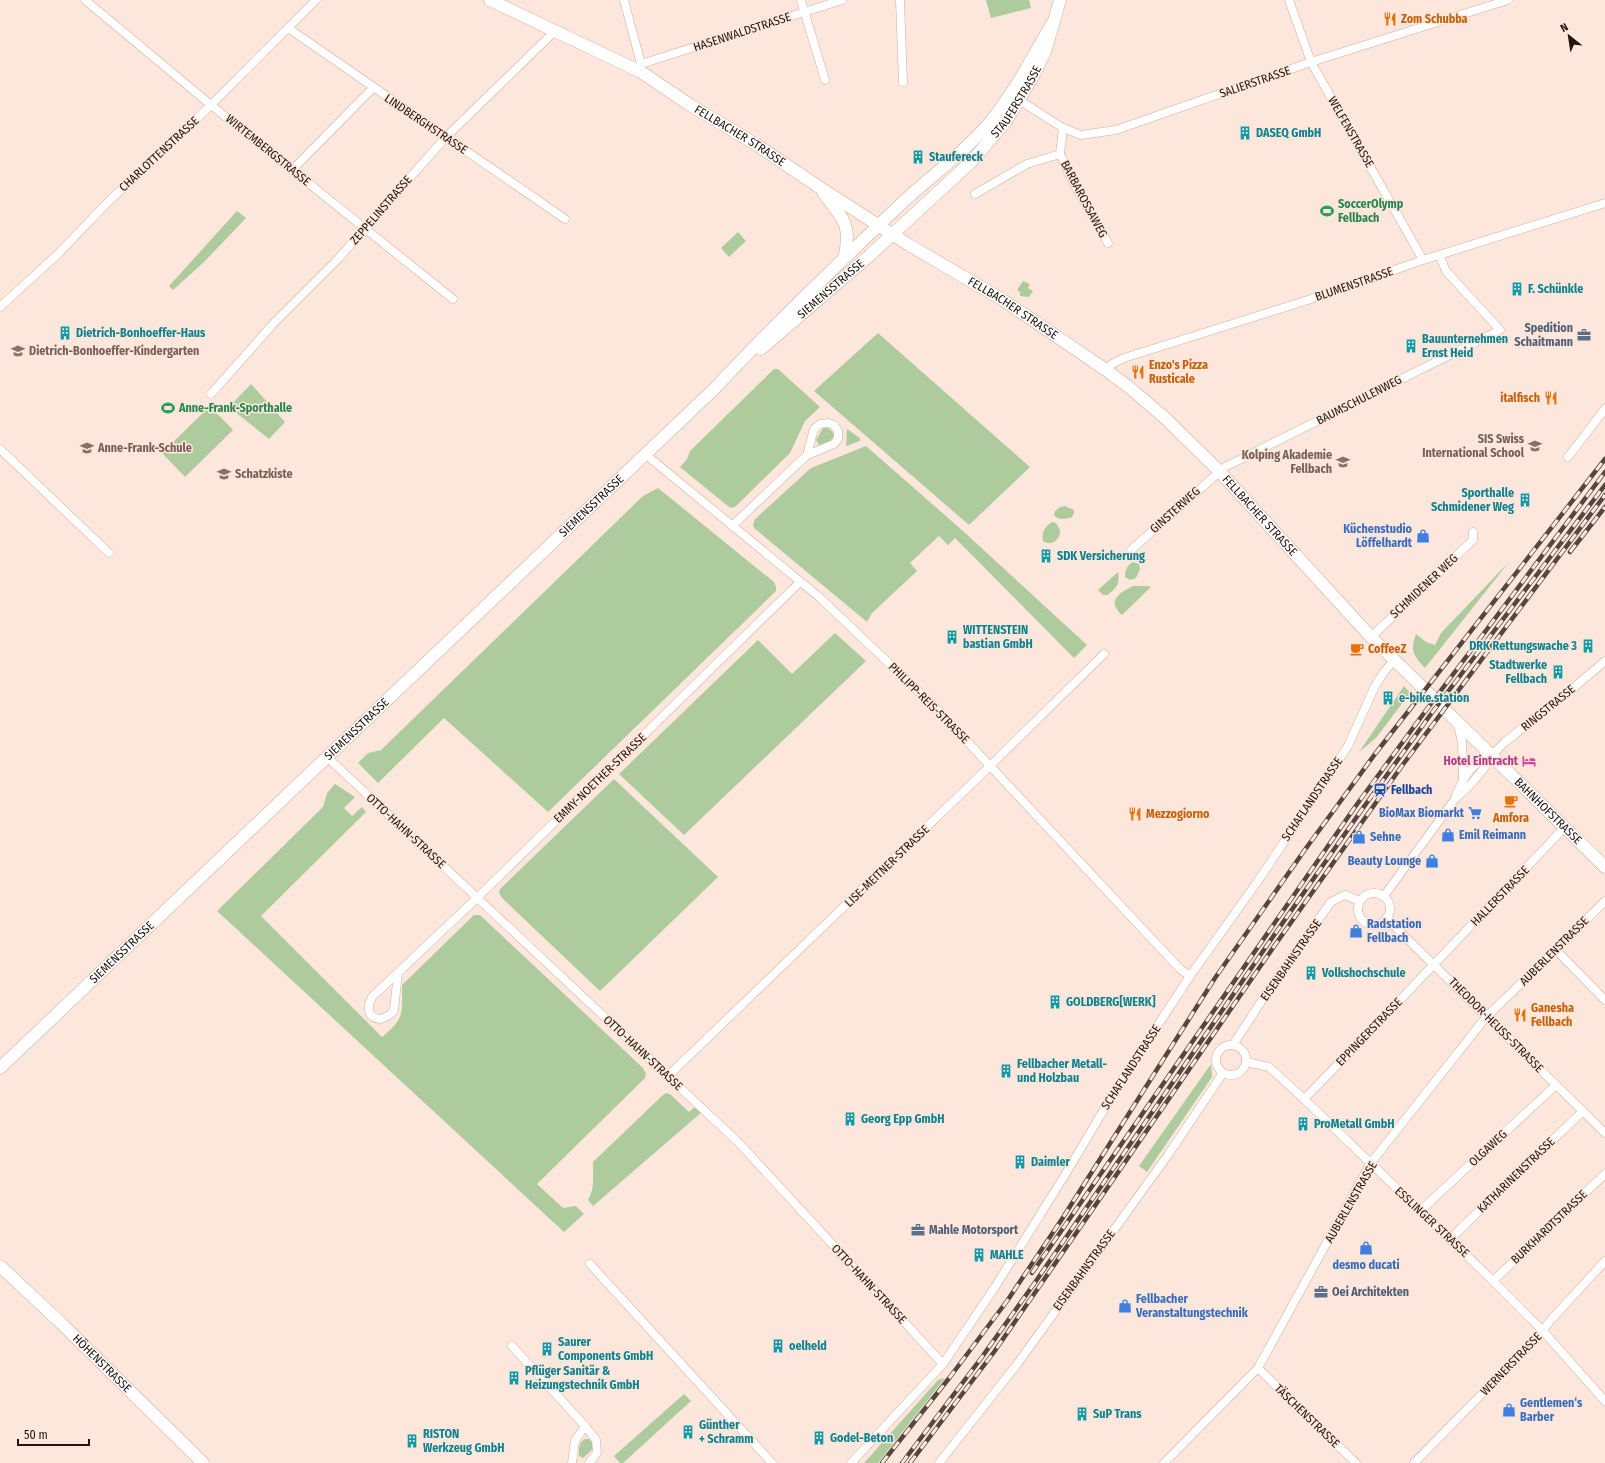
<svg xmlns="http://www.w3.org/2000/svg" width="1605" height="1463" font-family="'Fira Sans Condensed',sans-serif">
	<rect width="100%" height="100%" fill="#fde7dc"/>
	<g fill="#adcb9c">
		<polygon points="986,0 1029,0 1031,8 991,18"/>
		<polygon points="237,211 246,218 204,262 173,290 169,286"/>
		<polygon points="738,232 746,241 729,257 721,248"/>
		<polygon points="1023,281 1030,284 1028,288 1033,291 1029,297 1020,296 1020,292 1017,290"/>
		<polygon points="878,333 1030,467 969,525 814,391"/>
		<polygon points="774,369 778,369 820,407 805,421 790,453 736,506 732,508 729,507 680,467 687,459 690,451"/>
		<polygon points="251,384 285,422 269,439 229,407"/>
		<polygon points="210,406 233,430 185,477 162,453"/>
		<path d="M823 428C829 427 832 430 834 436L830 441 819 445 816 440Z"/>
		<polygon points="847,429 860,438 860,441 846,446"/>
		<polygon points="866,446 963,531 1087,645 1074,658 955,538 948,545 939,536 910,563 917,571 872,613 867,622 754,528 753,525 755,519 811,468"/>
		<polygon points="658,488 774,582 776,587 776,591 548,812 444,718 378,783 358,763 368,753 381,750 643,496"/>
		<path d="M1065 506 1074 510V513L1072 517C1066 519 1059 521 1054 515L1055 511 1060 507Z"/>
		<path d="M1052 522 1056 523 1060 530V534C1057 542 1050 546 1043 541 1041 533 1045 526 1052 522Z"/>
		<path d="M1133 562 1139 564 1140 569 1136 578 1130 580 1125 577C1125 570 1127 565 1133 562Z"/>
		<path d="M1509 562 1425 668C1413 655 1410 651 1416 634L1426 642 1435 645 1441 633Z"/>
		<path d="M1118 572C1120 584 1117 588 1107 595H1103L1098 590Z"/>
		<path d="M1133 586H1147L1151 587 1122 615C1106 601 1119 593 1133 586Z"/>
		<polygon points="835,633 866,661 684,835 619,774 758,640 792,674"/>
		<polygon points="1404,686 1410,693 1376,738 1359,752"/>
		<polygon points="614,779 718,877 600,991 501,897 499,893 500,889"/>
		<path d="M335 784 355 797 344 808 352 816 362 807 366 812 261 916 382 1037C405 1018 402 1014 402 985L474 915H480L643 1068 646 1074 645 1078 537 1184 563 1208 576 1206 584 1214 564 1232 217 911 323 807 327 793Z"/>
		<polygon points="1211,1064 1212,1077 1147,1172 1139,1166"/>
		<path d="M667 1093 670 1094 689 1112 696 1106 702 1112 593 1206 588 1200C595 1189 593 1175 593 1162L664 1094Z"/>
		<polygon points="945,1378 878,1463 864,1463 938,1380"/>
		<polygon points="684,1394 691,1401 623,1463 620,1463 614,1456"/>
		<path d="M585 1439H589L594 1445 593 1449 583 1458 579 1456C579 1448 578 1443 585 1439Z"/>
	</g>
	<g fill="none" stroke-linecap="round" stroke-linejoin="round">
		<g stroke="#cfad9b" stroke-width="9">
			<g id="street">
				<polyline points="85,0 211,105 453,299"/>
				<polyline points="624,0 641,64 641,70"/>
				<polyline points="801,0 825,80"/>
				<polyline points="900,0 903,82"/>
				<polyline points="1289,0 1311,62 1423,260"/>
				<polyline points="288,28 565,219"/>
				<polyline points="641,64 842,0"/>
				<polyline points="1016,98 1063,128 1081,135 1116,130 1311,62 1508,0"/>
				<polyline points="1063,128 1060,154 1075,186 1108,243"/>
				<polyline points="292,170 373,88"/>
				<polyline points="975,194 1027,164 1060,154"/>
				<polyline points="0,307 59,253 107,203 211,105 316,0"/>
				<polyline points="1106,370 1112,364 1124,358 1308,300 1423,260 1605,203"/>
				<polyline points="211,394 273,324 338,259 446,137 555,31"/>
				<polyline points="0,449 109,553"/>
				<polyline points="645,454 818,596 934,706 1180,969 1190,976"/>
				<polyline points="1568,457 1605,409"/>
				<polyline points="732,526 807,455 834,444 838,439 838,431 834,425 828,423 820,424 814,429 807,455"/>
				<polyline points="1131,550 1225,467 1500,330 1446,271 1439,255"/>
				<polyline points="1371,637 1473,540 1473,532"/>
				<polyline points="1457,722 1462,741 1463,779"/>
				<polyline points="327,757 738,1142 943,1364"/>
				<path d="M1456 795C1465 775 1470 765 1491 756"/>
				<circle cx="1374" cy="909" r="16"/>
				<polyline points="1384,896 1455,799 1471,784 1485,767 1491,756 1505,742 1571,690 1605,661"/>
				<polyline points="1386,918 1605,1133"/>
				<polyline points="1556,950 1605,1000"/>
				<path d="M398 973 394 1010 391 1014 381 1019C368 1019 366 1008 372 997L477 898 800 582"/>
				<circle cx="1231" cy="1060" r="15"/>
				<polyline points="1233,1045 1272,985 1331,902 1345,895 1360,901"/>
				<polyline points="1246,1062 1269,1067 1304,1099 1493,1281 1543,1331 1605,1401"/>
				<polyline points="668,1076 991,765 1104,654"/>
				<polyline points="1304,1099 1358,1044 1565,827"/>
				<polyline points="1420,1211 1556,1085"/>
				<polyline points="1450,1239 1583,1111"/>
				<polyline points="590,1264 772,1463"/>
				<polyline points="1493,1281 1605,1174"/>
				<polyline points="512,1346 585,1426 596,1440 597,1453 589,1463"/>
				<polyline points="1258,1368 1356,1463"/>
				<polyline points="572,1463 575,1441 585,1426"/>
				<polyline points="851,1463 943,1364 995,1287 1068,1170 1118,1086 1190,976 1258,881 1348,746 1375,686 1384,672 1395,659"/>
				<polyline points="939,1463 1018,1363 1168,1155 1223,1073"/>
				<polyline points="1164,1463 1258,1368 1370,1164 1486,1017 1556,950 1605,901"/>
				<polyline points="1414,1463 1536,1339 1550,1321 1605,1261"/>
			</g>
		</g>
		<g stroke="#cfad9b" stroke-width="13">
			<g id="secondary">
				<path id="s1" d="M490 0 641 72 690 105 757 145 819 187 909 245 1003 300 1106 370 1130 388 1165 418 1219 471 1371 637 1605 867"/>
				<path d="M824 194C844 219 852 226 844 258"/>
				<path id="s2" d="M761 349 869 256 972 161 1006 121 1031 80 1045 52 1060 0"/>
				<path id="s3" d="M0 1068 713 390C774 325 838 264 902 203 932 175 965 152 991 121 1015 91 1033 57 1052 24"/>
				<path id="s4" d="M0 1266 62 1324 203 1463"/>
			</g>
		</g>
		<use href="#street" stroke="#fff" stroke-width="8"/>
		<use href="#secondary" stroke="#fff" stroke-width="12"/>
		<g stroke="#55473f" stroke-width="4.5">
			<g id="rail">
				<polyline points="1570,552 1605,507"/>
				<polyline points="1032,1273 1355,807 1427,709 1605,472"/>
				<polyline points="882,1463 950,1377 1007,1301 1062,1219 1215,978 1304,851 1375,754 1605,459"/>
				<polyline points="902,1463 982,1357 1036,1281 1270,941 1363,808 1431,714 1605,485"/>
				<polyline points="910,1463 994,1352 1275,945 1404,763 1605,495"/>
			</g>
		</g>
		<use href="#rail" stroke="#fde7dc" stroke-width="3" stroke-dasharray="9" stroke-linecap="butt"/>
	</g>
	<defs>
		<g id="restaurant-bare" transform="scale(1.08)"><path d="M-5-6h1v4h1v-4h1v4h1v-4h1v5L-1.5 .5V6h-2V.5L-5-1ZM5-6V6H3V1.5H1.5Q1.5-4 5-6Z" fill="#e8710a" stroke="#fde7dc" stroke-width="2.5" paint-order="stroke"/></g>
		<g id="building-bare" transform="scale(1.08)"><path d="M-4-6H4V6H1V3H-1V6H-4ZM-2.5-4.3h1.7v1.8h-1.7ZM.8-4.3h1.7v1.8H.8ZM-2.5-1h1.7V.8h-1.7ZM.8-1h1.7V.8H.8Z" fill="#0f9aa8" stroke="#fde7dc" stroke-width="2.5" paint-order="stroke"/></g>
		<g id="stadium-bare" transform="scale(1.08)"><path d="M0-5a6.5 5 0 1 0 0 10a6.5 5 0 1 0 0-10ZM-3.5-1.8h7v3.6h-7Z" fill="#2e9e5b" stroke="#fde7dc" stroke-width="2.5" paint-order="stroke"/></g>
		<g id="office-bare" transform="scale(1.08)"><path d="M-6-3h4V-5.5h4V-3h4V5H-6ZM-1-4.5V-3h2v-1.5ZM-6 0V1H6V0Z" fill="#5c6f8a" stroke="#fde7dc" stroke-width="2.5" paint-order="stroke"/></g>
		<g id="school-bare" transform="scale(1.08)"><path d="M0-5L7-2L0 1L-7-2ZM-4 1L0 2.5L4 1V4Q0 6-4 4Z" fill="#8d6e63" stroke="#fde7dc" stroke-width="2.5" paint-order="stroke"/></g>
		<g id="shop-bare" transform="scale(1.08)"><path d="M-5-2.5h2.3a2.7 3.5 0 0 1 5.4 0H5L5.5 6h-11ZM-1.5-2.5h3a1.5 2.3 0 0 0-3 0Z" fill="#3f7fe0" stroke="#fde7dc" stroke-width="2.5" paint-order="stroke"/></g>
		<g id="cafe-bare" transform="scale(1.08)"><path d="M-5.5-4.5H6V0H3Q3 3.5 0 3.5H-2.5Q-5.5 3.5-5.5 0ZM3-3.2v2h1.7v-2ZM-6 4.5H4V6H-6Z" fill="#e8710a" stroke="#fde7dc" stroke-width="2.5" paint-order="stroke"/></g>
		<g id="hotel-bare" transform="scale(1.08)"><path d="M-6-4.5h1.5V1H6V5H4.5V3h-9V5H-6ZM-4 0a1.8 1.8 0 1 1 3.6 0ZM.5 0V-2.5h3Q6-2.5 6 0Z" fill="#d1479c" stroke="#fde7dc" stroke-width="2.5" paint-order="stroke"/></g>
		<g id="station-bare" transform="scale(1.08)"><path d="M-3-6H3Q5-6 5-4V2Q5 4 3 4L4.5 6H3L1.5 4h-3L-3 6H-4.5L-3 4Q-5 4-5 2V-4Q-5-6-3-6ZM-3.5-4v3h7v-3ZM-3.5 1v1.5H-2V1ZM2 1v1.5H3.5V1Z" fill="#1a4fb4" stroke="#fde7dc" stroke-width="2.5" paint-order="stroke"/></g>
		<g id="supermarket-bare" transform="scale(1.08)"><path d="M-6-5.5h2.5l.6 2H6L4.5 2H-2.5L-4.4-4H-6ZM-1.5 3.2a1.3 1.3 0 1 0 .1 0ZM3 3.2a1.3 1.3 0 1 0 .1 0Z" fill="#3f7fe0" stroke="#fde7dc" stroke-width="2.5" paint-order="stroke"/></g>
	</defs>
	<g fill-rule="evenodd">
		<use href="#restaurant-bare" x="1390" y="19"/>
		<use href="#building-bare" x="1245" y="133"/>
		<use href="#building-bare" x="918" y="157"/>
		<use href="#stadium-bare" x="1327" y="211"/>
		<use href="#building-bare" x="1517" y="289"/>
		<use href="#building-bare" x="65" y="333"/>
		<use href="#office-bare" x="1584" y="335"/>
		<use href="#building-bare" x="1411" y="346"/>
		<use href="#school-bare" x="18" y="351"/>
		<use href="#restaurant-bare" x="1138" y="372"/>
		<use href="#restaurant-bare" x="1551" y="398"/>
		<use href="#stadium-bare" x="168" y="408"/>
		<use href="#school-bare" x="1535" y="446"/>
		<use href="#school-bare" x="87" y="448"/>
		<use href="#school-bare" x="1343" y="462"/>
		<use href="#school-bare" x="224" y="474"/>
		<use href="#building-bare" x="1525" y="500"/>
		<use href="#shop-bare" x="1423" y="536"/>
		<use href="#building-bare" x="1046" y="556"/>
		<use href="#building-bare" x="952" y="637"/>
		<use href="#building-bare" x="1588" y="646"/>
		<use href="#cafe-bare" x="1357" y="649"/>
		<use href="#building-bare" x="1558" y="672"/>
		<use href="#building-bare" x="1388" y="698"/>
		<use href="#hotel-bare" x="1529" y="761"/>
		<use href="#station-bare" x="1380" y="790"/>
		<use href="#cafe-bare" x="1511" y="801"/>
		<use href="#supermarket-bare" x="1475" y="813"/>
		<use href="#restaurant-bare" x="1135" y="814"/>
		<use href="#shop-bare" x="1448" y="835"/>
		<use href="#shop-bare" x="1359" y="837"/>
		<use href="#shop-bare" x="1432" y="861"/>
		<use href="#shop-bare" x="1356" y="931"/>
		<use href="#building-bare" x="1311" y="973"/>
		<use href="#building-bare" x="1055" y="1002"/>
		<use href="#restaurant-bare" x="1520" y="1015"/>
		<use href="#building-bare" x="1006" y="1071"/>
		<use href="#building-bare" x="850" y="1119"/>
		<use href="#building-bare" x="1303" y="1124"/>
		<use href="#building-bare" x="1020" y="1162"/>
		<use href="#office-bare" x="918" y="1230"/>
		<use href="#shop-bare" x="1366" y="1248"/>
		<use href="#building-bare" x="979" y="1255"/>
		<use href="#office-bare" x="1321" y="1292"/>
		<use href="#shop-bare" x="1125" y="1306"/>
		<use href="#building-bare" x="778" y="1346"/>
		<use href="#building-bare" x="547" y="1349"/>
		<use href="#building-bare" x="514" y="1378"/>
		<use href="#shop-bare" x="1509" y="1410"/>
		<use href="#building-bare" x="1082" y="1414"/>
		<use href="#building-bare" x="688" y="1432"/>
		<use href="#building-bare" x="819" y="1438"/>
		<use href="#building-bare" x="412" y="1441"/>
	</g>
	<g text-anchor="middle" stroke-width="3" stroke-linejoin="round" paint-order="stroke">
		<g font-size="12" font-weight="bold" fill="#c56008" stroke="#fde7dc" text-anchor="start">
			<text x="1401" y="23">Zom Schubba</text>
			<text x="1149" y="369">Enzo's Pizza<tspan x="1149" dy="14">Rusticale</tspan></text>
			<text x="1540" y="402" text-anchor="end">italfisch</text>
			<text x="1368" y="653">CoffeeZ</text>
			<text x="1146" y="818">Mezzogiorno</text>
			<text x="1511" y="822" text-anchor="middle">Amfora</text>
			<text x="1531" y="1012">Ganesha<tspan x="1531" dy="14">Fellbach</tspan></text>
		</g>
		<g font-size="12" fill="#21150e" stroke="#fde7dc">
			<text transform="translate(742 32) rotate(-18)" y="4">HASENWALDSTRASSE</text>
			<text transform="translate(1255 82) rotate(-19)" y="4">SALIERSTRASSE</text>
			<text dy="4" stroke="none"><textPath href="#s2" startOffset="357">STAUFERSTRASSE</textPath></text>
			<text transform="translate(426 124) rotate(34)" y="4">LINDBERGHSTRASSE</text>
			<text transform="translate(1351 132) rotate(60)" y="4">WELFENSTRASSE</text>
			<text dy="4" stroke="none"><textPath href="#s1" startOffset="285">FELLBACHER STRASSE</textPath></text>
			<text transform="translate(268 150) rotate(39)" y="4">WIRTEMBERGSTRASSE</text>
			<text transform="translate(159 154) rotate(-43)" y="4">CHARLOTTENSTRASSE</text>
			<text transform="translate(1084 199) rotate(62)" y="4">BARBAROSSAWEG</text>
			<text transform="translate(381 210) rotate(-49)" y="4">ZEPPELINSTRASSE</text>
			<text transform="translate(1354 284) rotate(-19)" y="4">BLUMENSTRASSE</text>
			<text dy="4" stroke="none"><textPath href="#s2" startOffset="92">SIEMENSSTRASSE</textPath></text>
			<text dy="4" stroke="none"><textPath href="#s1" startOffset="608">FELLBACHER STRASSE</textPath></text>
			<text transform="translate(1359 400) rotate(-27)" y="4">BAUMSCHULENWEG</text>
			<text dy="4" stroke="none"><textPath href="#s3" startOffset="816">SIEMENSSTRASSE</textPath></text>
			<text transform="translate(1175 510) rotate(-42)" y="4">GINSTERWEG</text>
			<text dy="4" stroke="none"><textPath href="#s1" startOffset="932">FELLBACHER STRASSE</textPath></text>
			<text transform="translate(1424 586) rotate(-43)" y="4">SCHMIDENER WEG</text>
			<text transform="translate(929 703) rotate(45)" y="4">PHILIPP-REIS-STRASSE</text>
			<text transform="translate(1548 708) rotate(-39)" y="4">RINGSTRASSE</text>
			<text dy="4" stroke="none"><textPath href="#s3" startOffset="492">SIEMENSSTRASSE</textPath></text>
			<text transform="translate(600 778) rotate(-44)" y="4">EMMY-NOETHER-STRASSE</text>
			<text transform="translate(1312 799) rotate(-56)" y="4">SCHAFLANDSTRASSE</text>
			<text dy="4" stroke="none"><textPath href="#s1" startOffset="1345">BAHNHOFSTRASSE</textPath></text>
			<text transform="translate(406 831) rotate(43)" y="4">OTTO-HAHN-STRASSE</text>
			<text transform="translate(887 866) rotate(-44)" y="4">LISE-MEITNER-STRASSE</text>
			<text transform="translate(1500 896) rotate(-46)" y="4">HALLERSTRASSE</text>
			<text transform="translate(1554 951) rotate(-45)" y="4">AUBERLENSTRASSE</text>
			<text dy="4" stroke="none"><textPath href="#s3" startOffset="168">SIEMENSSTRASSE</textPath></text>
			<text transform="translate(1291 960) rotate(-55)" y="4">EISENBAHNSTRASSE</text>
			<text transform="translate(1496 1025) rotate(45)" y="4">THEODOR-HEUSS-STRASSE</text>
			<text transform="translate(1369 1032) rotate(-46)" y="4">EPPINGERSTRASSE</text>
			<text transform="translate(643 1053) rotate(43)" y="4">OTTO-HAHN-STRASSE</text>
			<text transform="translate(1131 1067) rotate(-57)" y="4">SCHAFLANDSTRASSE</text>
			<text transform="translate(1488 1148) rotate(-43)" y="4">OLGAWEG</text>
			<text transform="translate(1516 1175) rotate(-44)" y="4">KATHARINENSTRASSE</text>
			<text transform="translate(1351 1202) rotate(-60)" y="4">AUBERLENSTRASSE</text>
			<text transform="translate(1432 1222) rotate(43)" y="4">ESSLINGER STRASSE</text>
			<text transform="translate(1549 1227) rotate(-44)" y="4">BURKHARDTSTRASSE</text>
			<text transform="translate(1084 1270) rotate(-54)" y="4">EISENBAHNSTRASSE</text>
			<text transform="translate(869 1284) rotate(47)" y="4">OTTO-HAHN-STRASSE</text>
			<text dy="4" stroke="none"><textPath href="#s4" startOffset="141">HÖHENSTRASSE</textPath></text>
			<text transform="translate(1511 1364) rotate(-46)" y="4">WERNERSTRASSE</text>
			<text transform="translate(1307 1416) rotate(44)" y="4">TÄSCHENSTRASSE</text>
		</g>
		<g font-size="12" font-weight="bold" fill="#0d838f" stroke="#fde7dc" text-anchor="start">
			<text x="1256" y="137">DASEQ GmbH</text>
			<text x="929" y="161">Staufereck</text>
			<text x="1528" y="293">F. Schünkle</text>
			<text x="76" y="337">Dietrich-Bonhoeffer-Haus</text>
			<text x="1422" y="343">Bauunternehmen<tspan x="1422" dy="14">Ernst Heid</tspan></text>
			<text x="1514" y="497" text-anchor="end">Sporthalle<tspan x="1514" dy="14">Schmidener Weg</tspan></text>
			<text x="1057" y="560">SDK Versicherung</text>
			<text x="963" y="634">WITTENSTEIN<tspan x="963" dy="14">bastian GmbH</tspan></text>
			<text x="1577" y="650" text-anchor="end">DRK Rettungswache 3</text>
			<text x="1547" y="669" text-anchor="end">Stadtwerke<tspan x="1547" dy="14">Fellbach</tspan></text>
			<text x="1399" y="702">e-bike.station</text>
			<text x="1322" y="977">Volkshochschule</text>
			<text x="1066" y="1006">GOLDBERG[WERK]</text>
			<text x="1017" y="1068">Fellbacher Metall-<tspan x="1017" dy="14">und Holzbau</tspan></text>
			<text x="861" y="1123">Georg Epp GmbH</text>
			<text x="1314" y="1128">ProMetall GmbH</text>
			<text x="1031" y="1166">Daimler</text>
			<text x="990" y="1259">MAHLE</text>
			<text x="558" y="1346">Saurer<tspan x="558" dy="14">Components GmbH</tspan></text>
			<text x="789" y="1350">oelheld</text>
			<text x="525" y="1375">Pflüger Sanitär &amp;<tspan x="525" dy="14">Heizungstechnik GmbH</tspan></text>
			<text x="1093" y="1418">SuP Trans</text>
			<text x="699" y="1429">Günther<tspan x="699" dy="14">+ Schramm</tspan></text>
			<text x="423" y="1438">RISTON<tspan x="423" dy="14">Werkzeug GmbH</tspan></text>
			<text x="830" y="1442">Godel-Beton</text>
		</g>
		<g font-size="12" font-weight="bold" fill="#27864d" stroke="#fde7dc" text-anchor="start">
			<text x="1338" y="208">SoccerOlymp<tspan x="1338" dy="14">Fellbach</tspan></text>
			<text x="179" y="412">Anne-Frank-Sporthalle</text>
		</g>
		<g font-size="12" font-weight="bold" fill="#4e5e75" stroke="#fde7dc" text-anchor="start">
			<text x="1573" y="332" text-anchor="end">Spedition<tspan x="1573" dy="14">Schaitmann</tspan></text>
			<text x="929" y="1234">Mahle Motorsport</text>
			<text x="1332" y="1296">Oei Architekten</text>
		</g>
		<g font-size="12" font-weight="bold" fill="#785e54" stroke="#fde7dc" text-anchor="start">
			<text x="29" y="355">Dietrich-Bonhoeffer-Kindergarten</text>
			<text x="1524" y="443" text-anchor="end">SIS Swiss<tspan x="1524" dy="14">International School</tspan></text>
			<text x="98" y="452">Anne-Frank-Schule</text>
			<text x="1332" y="459" text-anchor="end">Kolping Akademie<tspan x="1332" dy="14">Fellbach</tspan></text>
			<text x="235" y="478">Schatzkiste</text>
		</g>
		<g font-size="12" font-weight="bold" fill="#366cbe" stroke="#fde7dc" text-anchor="start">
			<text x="1412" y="533" text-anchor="end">Küchenstudio<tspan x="1412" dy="14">Löffelhardt</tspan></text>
			<text x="1464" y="817" text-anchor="end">BioMax Biomarkt</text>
			<text x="1459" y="839">Emil Reimann</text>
			<text x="1370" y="841">Sehne</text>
			<text x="1421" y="865" text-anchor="end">Beauty Lounge</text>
			<text x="1367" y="928">Radstation<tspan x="1367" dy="14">Fellbach</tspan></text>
			<text x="1366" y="1269" text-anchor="middle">desmo ducati</text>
			<text x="1136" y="1303">Fellbacher<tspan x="1136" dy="14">Veranstaltungstechnik</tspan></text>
			<text x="1520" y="1407">Gentlemen‘s<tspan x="1520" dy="14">Barber</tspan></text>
		</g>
		<g font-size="12" font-weight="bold" fill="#b23c85" stroke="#fde7dc" text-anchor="end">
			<text x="1518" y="765">Hotel Eintracht</text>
		</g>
		<g font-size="12" font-weight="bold" fill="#164399" stroke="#fde7dc" text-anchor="start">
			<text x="1391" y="794">Fellbach</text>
		</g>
	</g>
	<g transform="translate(1569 36) rotate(330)" stroke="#fde7dc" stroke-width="3" paint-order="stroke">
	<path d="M0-3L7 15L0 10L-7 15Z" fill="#21150e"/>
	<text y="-6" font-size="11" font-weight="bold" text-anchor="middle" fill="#21150e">N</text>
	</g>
	<path d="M18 1439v6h71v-6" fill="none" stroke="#21150e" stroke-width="2"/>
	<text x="24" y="1439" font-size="12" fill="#21150e" stroke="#fde7dc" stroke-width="3" paint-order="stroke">50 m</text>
</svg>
